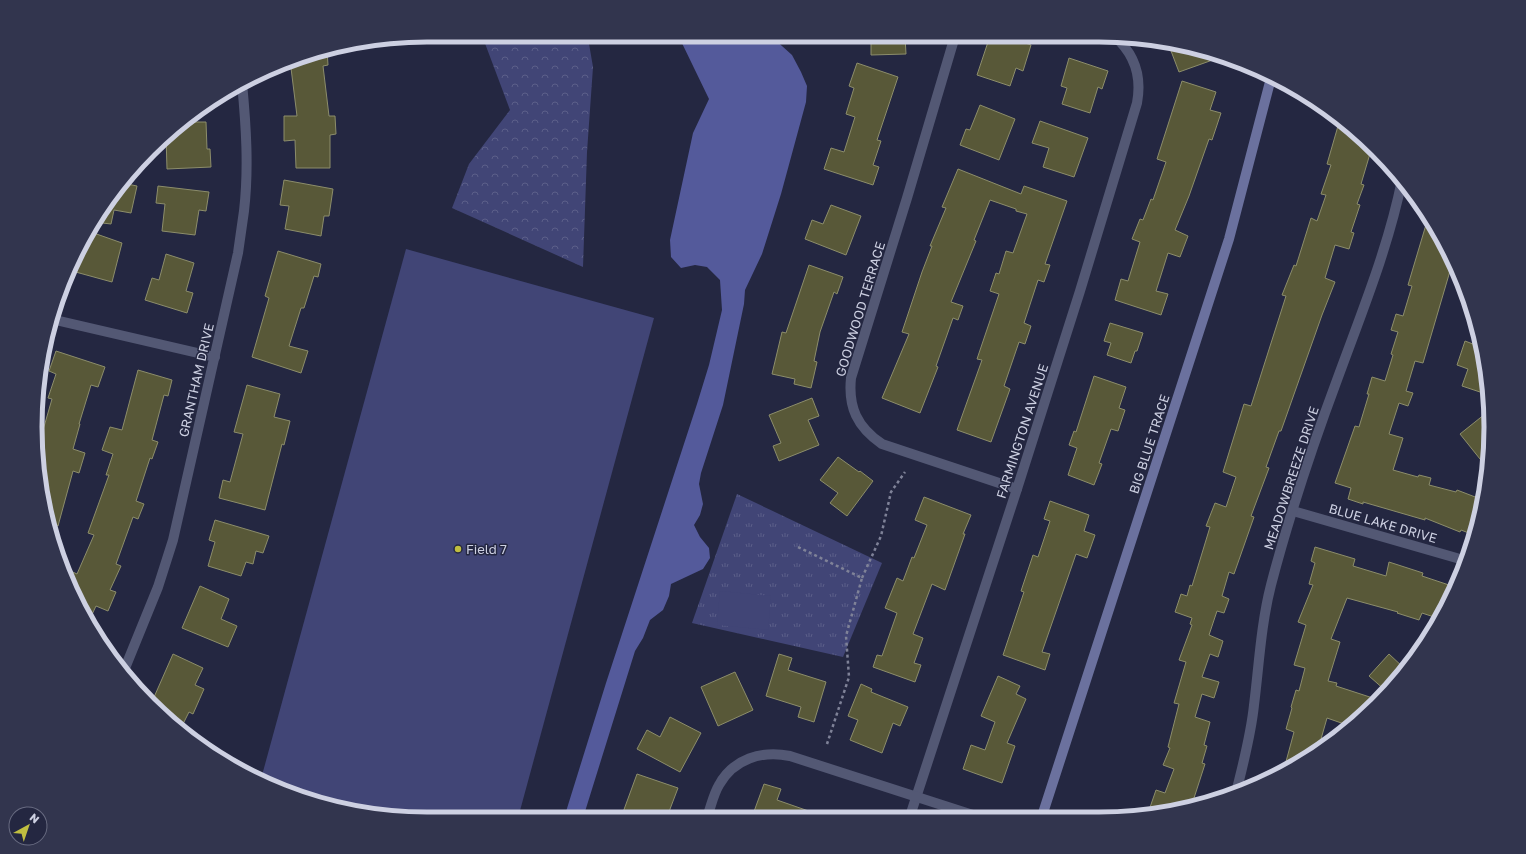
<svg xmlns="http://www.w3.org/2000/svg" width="1526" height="854" font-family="'Golos Text',sans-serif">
	<defs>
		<pattern id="grass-tufts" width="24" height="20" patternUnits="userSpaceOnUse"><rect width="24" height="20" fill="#414576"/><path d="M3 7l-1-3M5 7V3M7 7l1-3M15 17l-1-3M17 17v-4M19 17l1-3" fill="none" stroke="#5b5f89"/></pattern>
		<pattern id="forest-crowns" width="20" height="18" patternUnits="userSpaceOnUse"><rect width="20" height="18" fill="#414576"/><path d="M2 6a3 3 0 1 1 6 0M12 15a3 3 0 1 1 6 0" fill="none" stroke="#5b5f89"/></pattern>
	</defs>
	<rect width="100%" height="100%" fill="#242741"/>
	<polygon fill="url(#grass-tufts)" points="737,494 882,563 843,657 692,623"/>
	<polygon fill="url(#forest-crowns)" points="483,38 588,38 593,67 587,152 583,267 452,208 469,164 510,110"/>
	<g fill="#414576">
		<polygon points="406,249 654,318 518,818 402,818 325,806 261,779"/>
		<polygon points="720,591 771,596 768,630 717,625"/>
	</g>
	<polygon fill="#545a9b" points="679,37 772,37 792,55 801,72 807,86 806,102 781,194 762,254 745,290 744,304 723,405 701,473 699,484 703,504 700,515 694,525 700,537 709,548 710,558 703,569 671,584 669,596 663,610 650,620 643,638 635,651 583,818 564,818 606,683 697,404 709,365 722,310 720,280 707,267 695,265 681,268 671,257 670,240 693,133 709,99"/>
	<g fill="#585838" stroke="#8c8d6b">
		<polygon points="990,36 1005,36 1031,45 1023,71 1016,68 1010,86 977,75"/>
		<polygon points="871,37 905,37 906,54 871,55"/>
		<polygon points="1168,43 1201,48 1221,57 1179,72"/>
		<polygon points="327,50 328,65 323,66 329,116 335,116 336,134 330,135 330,168 296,168 295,140 284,141 284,116 297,116 290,60 301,56"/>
		<polygon points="1069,58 1108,71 1102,89 1098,87 1090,113 1062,104 1067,88 1061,86"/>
		<polygon points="857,63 898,77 877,140 881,141 873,165 879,167 873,185 824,169 831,148 844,152 855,117 846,114 854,88 849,86"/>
		<polygon points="1182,81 1216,92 1210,110 1221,113 1212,140 1209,139 1189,196 1175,230 1188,236 1180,257 1168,253 1156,291 1168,294 1161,315 1115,300 1121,279 1128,281 1140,242 1132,239 1140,219 1143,220 1151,199 1153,200 1166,162 1157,159"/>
		<polygon points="980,105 1015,119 999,160 960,145 966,129 970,130"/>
		<polygon points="1040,121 1088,138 1074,177 1043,167 1049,148 1032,143"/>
		<polygon points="181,122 206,122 207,149 210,149 211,167 167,169 166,136"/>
		<polygon points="1338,126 1356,132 1372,147 1361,184 1364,185 1357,204 1360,205 1351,232 1354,233 1349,249 1335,245 1325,278 1335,282 1322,315 1281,431 1279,431 1266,467 1269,468 1251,516 1254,517 1234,574 1229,572 1222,596 1229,599 1224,613 1217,611 1209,635 1223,641 1218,657 1210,654 1202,677 1219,682 1214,698 1202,694 1195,717 1210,722 1204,745 1207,746 1202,763 1205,764 1194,798 1190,806 1147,816 1156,790 1165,793 1174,769 1163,765 1170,748 1168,747 1179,704 1174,703 1186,662 1179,660 1192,625 1190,624 1192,618 1175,612 1181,594 1187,596 1190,585 1192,586 1210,527 1206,526 1215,503 1226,507 1236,477 1223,472 1244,404 1251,406 1286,296 1282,295 1294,265 1296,266 1311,218 1317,221 1326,195 1321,194 1331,165 1327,164"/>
		<polygon points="958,169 1021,194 1024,186 1067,201 1045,264 1050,265 1044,282 1038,280 1024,323 1031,326 1025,344 1019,342 1004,386 1010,389 991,442 957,430 982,360 977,359 999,294 990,291 996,273 999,274 1006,251 1013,253 1027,214 1016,211 1016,209 990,200 974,240 976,241 951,302 963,306 958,320 953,318 936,366 938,367 920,413 882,398 909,334 902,332 922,272 932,246 930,246 946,208 942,207"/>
		<polygon points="284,180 333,189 329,216 324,216 321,236 285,229 289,206 280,205"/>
		<polygon points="122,183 137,186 131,213 114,210 111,224 94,222 101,209"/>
		<polygon points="158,186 209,192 206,211 199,210 195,235 162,231 165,204 156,203"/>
		<polygon points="831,205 861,216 846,255 805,239 812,220 823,224"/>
		<polygon points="1428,218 1451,254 1454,264 1452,272 1450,271 1423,363 1415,361 1406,391 1413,393 1408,406 1399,403 1389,434 1403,438 1393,470 1418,477 1419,475 1431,478 1429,485 1456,492 1457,490 1483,500 1474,535 1461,530 1460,532 1425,518 1425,520 1363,502 1363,504 1348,499 1351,488 1335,483 1355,426 1359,427 1369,394 1367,394 1372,377 1385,381 1393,355 1391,354 1398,332 1391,330 1396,314 1403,316 1412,286 1408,285"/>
		<polygon points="88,231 122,243 112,282 72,271 78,249"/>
		<polygon points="278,251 321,264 318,277 314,276 304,308 301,308 289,346 308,351 301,373 252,357 269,298 265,296"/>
		<polygon points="166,254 194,263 186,291 193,293 187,313 145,300 152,278 159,280"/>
		<polygon points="809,265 843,277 837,294 834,292 820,332 814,361 817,362 811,388 794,384 795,379 772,374 782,332 786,333"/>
		<polygon points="1110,323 1143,333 1137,351 1135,351 1131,363 1107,355 1111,343 1104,341"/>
		<polygon points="1465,341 1481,347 1489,395 1462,386 1468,369 1457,365"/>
		<polygon points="56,351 105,367 98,387 91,385 79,424 80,424 73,449 85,453 79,473 73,471 58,526 49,524 43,504 36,452 36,443 39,444 52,399 48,398 56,374 49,371"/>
		<polygon points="138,370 172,380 168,396 164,395 152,440 158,442 152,459 150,458 136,501 144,504 138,519 133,517 116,564 121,566 110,590 116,592 108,611 96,606 88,623 65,577 62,567 77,574 94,535 88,533 109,475 106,475 113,454 102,450 110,427 122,430"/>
		<polygon points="1094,376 1126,387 1119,408 1125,410 1118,431 1111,429 1099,463 1102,464 1094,485 1068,475 1077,448 1069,445 1074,431 1076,432"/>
		<polygon points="247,385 280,394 274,417 290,421 284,445 282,444 265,510 219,498 223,480 230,482 243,434 234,432"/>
		<polygon points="812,398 819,416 808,420 819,445 779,461 773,446 781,443 769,415"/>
		<polygon points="1490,410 1489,434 1488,469 1460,434"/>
		<polygon points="838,457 859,472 860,471 873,481 847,516 830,503 838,493 820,480"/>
		<polygon points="924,497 971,515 963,534 965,534 945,590 932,584 913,634 923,638 914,663 921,665 915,682 873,667 877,655 882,656 897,613 885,608 897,578 903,581 912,557 914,558 927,525 915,520"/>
		<polygon points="1050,501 1089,515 1084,531 1095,535 1087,558 1076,554 1042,652 1050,654 1045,670 1003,655 1024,592 1021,591 1033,555 1038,557 1050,521 1044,519"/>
		<polygon points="215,520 269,536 263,553 256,551 253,564 246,562 241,576 208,566 215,542 209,540"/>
		<polygon points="1315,547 1355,559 1353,566 1386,576 1389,562 1423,573 1422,576 1455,587 1445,608 1438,606 1434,617 1422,613 1419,620 1397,613 1398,612 1347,598 1331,639 1340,642 1328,681 1337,683 1336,686 1379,700 1350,726 1327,718 1317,753 1284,769 1294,732 1286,729 1292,708 1291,707 1296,690 1299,691 1305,668 1294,665 1306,625 1298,622 1313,585 1309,584 1315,563 1311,561"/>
		<polygon points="200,586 229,599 221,619 237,626 228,647 182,628"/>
		<polygon points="173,654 203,668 195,685 204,689 193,714 189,712 180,730 169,722 151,704"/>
		<polygon points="779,654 792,658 788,670 826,682 814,722 798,717 801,707 766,696"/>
		<polygon points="1389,654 1404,668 1386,691 1369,676"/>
		<polygon points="735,672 753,710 718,726 701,687"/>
		<polygon points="998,676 1020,686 1016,694 1026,699 1007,743 1015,746 1002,783 963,769 971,745 985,750 995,722 981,716"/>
		<polygon points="861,684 872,689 871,692 908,707 900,726 893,723 882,753 850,740 858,720 848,716"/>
		<polygon points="670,717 701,733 680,772 637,749 647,730 660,737"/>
		<polygon points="637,774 678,788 667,817 629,817 622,815"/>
		<polygon points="764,784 781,789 777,800 820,815 820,817 752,817"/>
	</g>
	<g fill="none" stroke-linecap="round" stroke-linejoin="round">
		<g stroke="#7f8298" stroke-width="2.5" stroke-dasharray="3 3" stroke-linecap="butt">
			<polyline points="798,547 862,578 846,636 849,677 827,744"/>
			<polyline points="862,578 881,536 891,492 905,472"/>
		</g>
		<g stroke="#535874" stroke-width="10">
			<path d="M955 36 907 198 851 378C848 407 857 427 882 444L1017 489"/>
			<polyline points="51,319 215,357"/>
			<polyline points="1293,511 1467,561"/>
			<path d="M123 673 158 587 173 540 238 253C240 239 242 225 244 211 249 168 246 125 242 83"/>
			<path d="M1236 793C1243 764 1251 735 1254 705 1259 665 1261 624 1271 585 1289 516 1312 447 1337 380 1361 314 1388 249 1402 180"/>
			<path d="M910 816 1017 489 1080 291 1137 103C1142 76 1135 54 1114 36"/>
			<path d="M707 817C711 807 713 795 719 785 733 759 762 750 790 756L976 816"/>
		</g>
		<polyline stroke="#6b719e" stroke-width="10" points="1042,816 1229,239 1271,78"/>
	</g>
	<circle fill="#c0be40" stroke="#242741" stroke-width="1.5" cx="458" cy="549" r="4"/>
	<g text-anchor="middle" stroke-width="3" stroke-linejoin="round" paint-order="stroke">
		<g font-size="13" fill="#cdd0e2" stroke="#242741">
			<text transform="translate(860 309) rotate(-73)" y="5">GOODWOOD TERRACE</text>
			<text transform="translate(196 380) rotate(-77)" y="5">GRANTHAM DRIVE</text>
			<text transform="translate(1022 431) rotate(-72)" y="5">FARMINGTON AVENUE</text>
			<text transform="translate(1149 444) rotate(-72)" y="5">BIG BLUE TRACE</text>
			<text transform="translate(1291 478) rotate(-72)" y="5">MEADOWBREEZE DRIVE</text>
			<text transform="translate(1383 523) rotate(16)" y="5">BLUE LAKE DRIVE</text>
		</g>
		<g font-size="13" fill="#cdd0e2" stroke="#242741" text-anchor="start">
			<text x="466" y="554">Field 7</text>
		</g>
	</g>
	<path d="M0 0H1526V854H0ZM427 42H1099A385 385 0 0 1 1484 427V427A385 385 0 0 1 1099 812H427A385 385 0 0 1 42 427V427A385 385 0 0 1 427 42Z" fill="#32354e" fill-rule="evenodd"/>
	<path fill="none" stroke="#cdd0e2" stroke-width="5" d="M427 42H1099A385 385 0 0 1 1484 427V427A385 385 0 0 1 1099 812H427A385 385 0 0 1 42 427V427A385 385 0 0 1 427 42Z"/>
	<g transform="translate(28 826) rotate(40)"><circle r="19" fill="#242741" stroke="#686b81"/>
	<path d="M0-3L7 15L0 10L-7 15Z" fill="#c0be40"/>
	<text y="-6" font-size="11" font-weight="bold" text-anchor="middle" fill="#cdd0e2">N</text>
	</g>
</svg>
